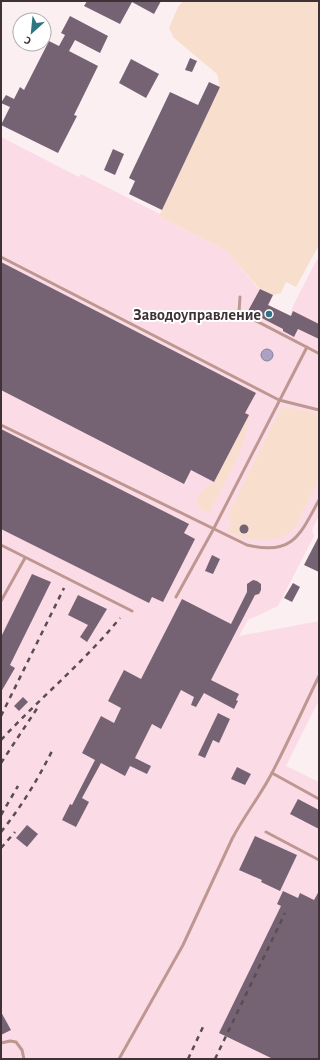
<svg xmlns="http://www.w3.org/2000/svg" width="320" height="1060" font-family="'Alegreya Sans',sans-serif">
	<rect width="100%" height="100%" fill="#fbeff2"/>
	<polygon fill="#fbdce6" points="1,137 79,177 81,174 160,214 159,216 229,252 232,258 258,288 273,295 269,305 290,316 293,306 317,259 319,260 319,516 312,530 314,536 278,606 248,620 239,636 319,621 319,700 286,766 319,782 319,1059 1,1059"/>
	<g fill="#f8dfcd">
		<polygon points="183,1 319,1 319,245 296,287 286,282 281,293 273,295 259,288 232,258 229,252 159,216 220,87 217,74 174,38 169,28 178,7"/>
		<polygon points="284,407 319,414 319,479 295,528 288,534 279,538 263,540 244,538 227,531 232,520 227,517 280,410"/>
		<path d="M249 415C249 443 222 487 209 513L202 510 198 506 197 500 202 491 214 482Z"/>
	</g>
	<circle fill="#aba1c2" stroke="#8a8098" cx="267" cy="355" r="6"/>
	<g fill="#756374">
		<polygon points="87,1 161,1 154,14 132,2 120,24 84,6"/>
		<polygon points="70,16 108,36 100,53 75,40 69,51 98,66 74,115 77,116 58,153 1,125 10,107 1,103 6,95 14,99 20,87 24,90 49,41 59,46 65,35 61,33"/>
		<polygon points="190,58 197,61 192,72 185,70"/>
		<polygon points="131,59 159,74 146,98 119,83"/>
		<polygon points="209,82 220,87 162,210 129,194 135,181 129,178 170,92 198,105"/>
		<polygon points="113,149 124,154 115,175 104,170"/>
		<polygon points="1,262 256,393 245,413 249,415 214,482 191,470 184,484 1,390"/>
		<polygon points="260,289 273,295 268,305 291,316 293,311 319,324 319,339 298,329 294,337 283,331 283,329 248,311"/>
		<polygon points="1,429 189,524 184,533 195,539 163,602 152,597 149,603 1,529"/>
		<circle cx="244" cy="529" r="4.5"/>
		<polygon points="319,536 319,572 304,565"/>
		<polygon points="212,555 220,559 213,574 205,571"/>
		<polygon points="32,574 51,582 10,665 15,668 1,692 1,637"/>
		<polygon points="253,580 257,581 261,584 261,590 259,594 255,595 211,680 239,694 236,700 238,701 234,709 204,693 196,707 191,705 194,697 181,690 161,729 152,724 135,758 151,766 147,774 130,766 125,776 101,763 82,798 89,802 76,827 62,820 70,804 72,805 95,760 82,753 101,716 114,723 121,708 108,701 124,670 141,679 182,599 231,624 247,592 247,584"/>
		<polygon points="293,583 300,587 292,602 284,598"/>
		<polygon points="78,595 107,609 87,642 80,637 88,625 68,615"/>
		<polygon points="23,697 28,702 19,711 14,706"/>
		<polygon points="218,713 230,719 219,743 213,740 205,758 198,755"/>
		<polygon points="237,767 251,774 245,785 231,779"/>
		<polygon points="298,799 319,810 319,829 290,814"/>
		<polygon points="27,825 38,834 27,847 16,838"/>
		<polygon points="255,836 297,855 280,891 261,882 262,880 239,870"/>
		<polygon points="283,891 298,898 300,893 314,900 319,891 319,1059 273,1059 219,1033 281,906 277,904"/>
		<polygon points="1,1012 11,1030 1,1035"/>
	</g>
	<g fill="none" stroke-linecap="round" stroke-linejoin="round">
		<g stroke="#be9791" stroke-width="3">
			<polyline points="1,257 279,400 319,410"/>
			<polyline points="240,297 239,312 318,353"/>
			<path d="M1 425 247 545C293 556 300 535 319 500"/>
			<polyline points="1,545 132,611"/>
			<polyline points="176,597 213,530 307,347"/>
			<polyline points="1,601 25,558"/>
			<polyline points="272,773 319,799"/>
			<polyline points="266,832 319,860"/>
			<polyline points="1,1043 10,1041 16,1042 22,1050 24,1059"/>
			<path d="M119 1059 183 945 232 839C244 816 260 796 272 773 288 742 303 709 319 676"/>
		</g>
		<g stroke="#594d51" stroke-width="2.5" stroke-dasharray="5 5" stroke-linecap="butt">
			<polyline points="1,716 64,588"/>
			<path d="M1 740C40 698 84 662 120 618"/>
			<polyline points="1,763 38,707"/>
			<polyline points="1,815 18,786"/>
			<path d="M1 832C22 806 38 779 53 749"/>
			<polyline points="1,848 15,832"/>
			<polyline points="188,1059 203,1027"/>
			<polyline points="215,1059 285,913"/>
		</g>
	</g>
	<circle fill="#2d7580" stroke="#fff" stroke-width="1.5" cx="269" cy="314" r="4"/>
	<g text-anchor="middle" stroke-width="4" stroke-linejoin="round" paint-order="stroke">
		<g font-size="16" font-weight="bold" fill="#3e3236" stroke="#fff" text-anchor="end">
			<text x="261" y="320">Заводоуправление</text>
		</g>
	</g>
	<rect width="320" height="1060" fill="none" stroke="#3e3236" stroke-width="4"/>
	<g transform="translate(32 32) rotate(207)"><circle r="19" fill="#ffffff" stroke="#b2adaf"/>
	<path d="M0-3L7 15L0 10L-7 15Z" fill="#2d7580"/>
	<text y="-6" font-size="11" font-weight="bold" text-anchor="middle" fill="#3e3236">С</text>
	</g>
</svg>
